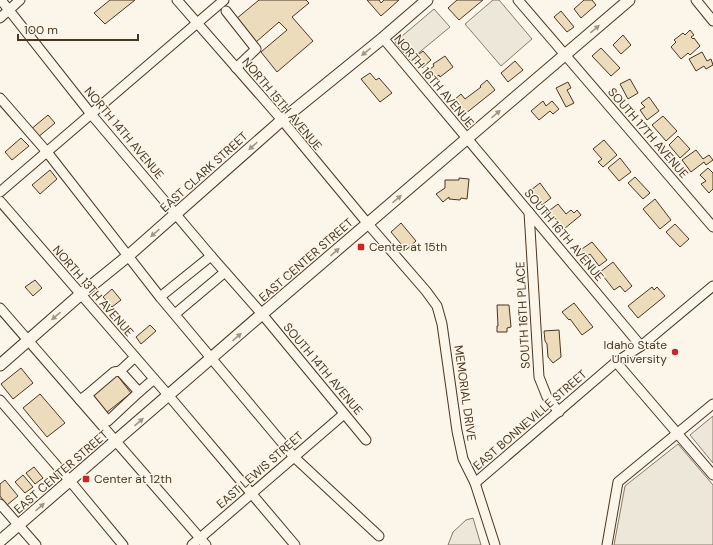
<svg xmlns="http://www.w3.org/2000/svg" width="713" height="545" font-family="'DM Sans',sans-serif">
	<rect width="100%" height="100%" fill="#fbf6e9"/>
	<g fill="#ede7d9" stroke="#887966">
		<polygon points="493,0 499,0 532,39 501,66 465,24"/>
		<polygon points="434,9 450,27 410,60 395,42"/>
		<polygon points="713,416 713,463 690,435"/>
		<polygon points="678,444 713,485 713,545 614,545 625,486"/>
		<polygon points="473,518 481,545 448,545 453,532 466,520"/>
	</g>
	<g fill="#ecdcbc" stroke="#4a3520">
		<polygon points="110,0 135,0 105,24 94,13"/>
		<polygon points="259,0 306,0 309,3 292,17 313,41 277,72 261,52 287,30 279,22 256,42 236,19"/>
		<polygon points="367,0 379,0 381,3 384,0 399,0 381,16"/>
		<polygon points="457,0 483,0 459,20 448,8"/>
		<polygon points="584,0 592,0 596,5 581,18 574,9"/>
		<polygon points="561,11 574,27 567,32 554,17"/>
		<polygon points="690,30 694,35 691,37 693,39 694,38 700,46 690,55 688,53 681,59 671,47 676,42 674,40 683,33 685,35"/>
		<polygon points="623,35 631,45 621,54 613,45"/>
		<polygon points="601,48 620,68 611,76 592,56"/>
		<polygon points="423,51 431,60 422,68 414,58"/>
		<polygon points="702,52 707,61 711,59 713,65 706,69 704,66 696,71 689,59"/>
		<polygon points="445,56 453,67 440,77 439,75 435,78 429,70 434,66 433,64"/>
		<polygon points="515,61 523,70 508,82 501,73"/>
		<polygon points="370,73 376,80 379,78 392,93 380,102 361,79"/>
		<polygon points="630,79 638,93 628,99 620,84"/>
		<polygon points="487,80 495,90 465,114 454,100 461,94 465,99 481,87 480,86"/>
		<polygon points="568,82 571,88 567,90 574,103 566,107 556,88"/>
		<polygon points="649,97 659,111 647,120 640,110 645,107 641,103"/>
		<polygon points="543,101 546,106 552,101 559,109 553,114 550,111 539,120 531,111"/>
		<polygon points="48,115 55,123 37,138 30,130"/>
		<polygon points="663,116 677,131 666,141 652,125"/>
		<polygon points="678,136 690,149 680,158 669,145"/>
		<polygon points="21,138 29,146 12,160 5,152"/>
		<polygon points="604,140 617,155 603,167 598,162 602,159 593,149"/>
		<polygon points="696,150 703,159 709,155 713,160 706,165 704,162 691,172 682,160"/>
		<polygon points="620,158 631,172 619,181 608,168"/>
		<polygon points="708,168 713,173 713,189 709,193 701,184 706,181 700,175"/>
		<polygon points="50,170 57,179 40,194 32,185"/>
		<polygon points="635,177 650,193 643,199 628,183"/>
		<polygon points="459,178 469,179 467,199 461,198 460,200 449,199 449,197 443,202 436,194 445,188 445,180 459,180"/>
		<polygon points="540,183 551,198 542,205 531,190"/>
		<polygon points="655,199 671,220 660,229 643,209"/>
		<polygon points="558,204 566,214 571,210 574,213 577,210 581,215 564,229 555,218 552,220 546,213"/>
		<polygon points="401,223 416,241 406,250 391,232"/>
		<polygon points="675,224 689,239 680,247 666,232"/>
		<polygon points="592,242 607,260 599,266 590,254 585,258 579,251"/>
		<polygon points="613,262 632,286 625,292 620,286 614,290 600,272"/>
		<polygon points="35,280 42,288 33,296 25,287"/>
		<polygon points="652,287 654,290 657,287 665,296 638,318 628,306"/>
		<polygon points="112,289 121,300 112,307 103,297"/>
		<polygon points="574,303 593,327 582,335 570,319 569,320 562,312"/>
		<polygon points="497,305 509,305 511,327 507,328 507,332 497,332 497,326 498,326"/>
		<polygon points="150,325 156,331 141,344 136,337"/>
		<polygon points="559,330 561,357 553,363 548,357 547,344 545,341 544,331"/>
		<polygon points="21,368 33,383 13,399 1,384"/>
		<polygon points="117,375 131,393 106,413 92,395"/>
		<polygon points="40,394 65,423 47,437 23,408"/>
		<polygon points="34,467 43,478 35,484 26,473"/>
		<polygon points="23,475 33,487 25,493 15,482"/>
		<polygon points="5,480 18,496 7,505 0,496 0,484"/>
	</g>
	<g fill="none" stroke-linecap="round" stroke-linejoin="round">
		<g stroke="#4a3520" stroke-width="11">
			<g id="minor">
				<polyline points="1,0 91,114 211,256 262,314 366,440"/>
				<polyline points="177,0 282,120 368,224 426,291 437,306 442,324 457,431 463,459 475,483 495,545"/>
				<polyline points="518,0 713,227"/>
				<polyline points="696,0 713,21"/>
				<polyline points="226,11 256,49 236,68"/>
				<polyline points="0,18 20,0"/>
				<polyline points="383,38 641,346"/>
				<polyline points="0,98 47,152 160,297 294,457 379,536"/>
				<polyline points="0,192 224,0"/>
				<polyline points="0,201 169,396 295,545"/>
				<polyline points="529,212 539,377 547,397 559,412"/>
				<polyline points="160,297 211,256"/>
				<polyline points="0,308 206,545"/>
				<polyline points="175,314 225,272"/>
				<polyline points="616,362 713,475"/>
				<polyline points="139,392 154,379"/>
				<polyline points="87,395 114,372 120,371"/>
				<polyline points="0,400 70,481 123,545"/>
				<polyline points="80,400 87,395 108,421 139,392 120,371 135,357"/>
				<polyline points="475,483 616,362 641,346 713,286"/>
				<polyline points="0,504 36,545"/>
				<polyline points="192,545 344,414"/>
				<polyline points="607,545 618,482 713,404"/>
			</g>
		</g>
		<g stroke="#4a3520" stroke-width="13">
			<g id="major">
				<polyline points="0,365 81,294 128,256 282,120 383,38 427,0"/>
				<polyline points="0,541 262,314 629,0"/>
			</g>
		</g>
		<use href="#minor" stroke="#fbf6e9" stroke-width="9"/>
		<use href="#major" stroke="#fbf6e9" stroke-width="11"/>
	</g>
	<defs><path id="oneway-solid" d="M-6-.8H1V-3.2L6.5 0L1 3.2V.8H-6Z"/></defs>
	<g fill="#a29684">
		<use href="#oneway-solid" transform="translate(595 29) rotate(-40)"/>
		<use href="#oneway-solid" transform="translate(366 52) rotate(141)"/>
		<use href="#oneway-solid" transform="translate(496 114) rotate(-41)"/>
		<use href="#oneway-solid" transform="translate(253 146) rotate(138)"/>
		<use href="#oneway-solid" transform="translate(397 199) rotate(-41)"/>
		<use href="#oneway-solid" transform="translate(155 233) rotate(139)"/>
		<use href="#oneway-solid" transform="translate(335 252) rotate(-41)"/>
		<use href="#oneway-solid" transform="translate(56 316) rotate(139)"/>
		<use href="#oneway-solid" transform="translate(237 337) rotate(-41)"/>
		<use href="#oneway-solid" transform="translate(139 422) rotate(-41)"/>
		<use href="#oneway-solid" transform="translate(40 507) rotate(-41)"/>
	</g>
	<g fill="#c62828" stroke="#fbf6e9" stroke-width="1.5">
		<rect x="357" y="243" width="8" height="8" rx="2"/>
		<circle cx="675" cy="352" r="4"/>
		<rect x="82" y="475" width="8" height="8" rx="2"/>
	</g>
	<g text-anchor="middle" stroke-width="3" stroke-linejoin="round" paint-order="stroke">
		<g font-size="12" fill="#4a3520" stroke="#fbf6e9">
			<text transform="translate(434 81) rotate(50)" y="4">NORTH 16TH AVENUE</text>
			<text transform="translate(282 104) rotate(50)" y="4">NORTH 15TH AVENUE</text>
			<text transform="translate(124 133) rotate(50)" y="4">NORTH 14TH AVENUE</text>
			<text transform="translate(648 133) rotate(49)" y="4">SOUTH 17TH AVENUE</text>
			<text transform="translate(204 172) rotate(-42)" y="4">EAST CLARK STREET</text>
			<text transform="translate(564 235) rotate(50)" y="4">SOUTH 16TH AVENUE</text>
			<text transform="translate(306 260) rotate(-41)" y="4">EAST CENTER STREET</text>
			<text transform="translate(93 291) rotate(49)" y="4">NORTH 13TH AVENUE</text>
			<text transform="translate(523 315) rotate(-93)" y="4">SOUTH 16TH PLACE</text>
			<text transform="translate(323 369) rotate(50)" y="4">SOUTH 14TH AVENUE</text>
			<text transform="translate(465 393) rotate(82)" y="4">MEMORIAL DRIVE</text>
			<text transform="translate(530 420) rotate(-41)" y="4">EAST BONNEVILLE STREET</text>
			<text transform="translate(260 470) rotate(-41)" y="4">EAST LEWIS STREET</text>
			<text transform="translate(61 472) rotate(-41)" y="4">EAST CENTER STREET</text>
		</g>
		<g font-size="12" fill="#4a3520" stroke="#fbf6e9" text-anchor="start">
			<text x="369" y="251">Center at 15th</text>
			<text x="667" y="349" text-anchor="end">Idaho State<tspan x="667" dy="14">University</tspan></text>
			<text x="94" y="483">Center at 12th</text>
		</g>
	</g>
	<path d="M18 34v6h120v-6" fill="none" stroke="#4a3520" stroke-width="2"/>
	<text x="24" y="34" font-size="12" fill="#4a3520" stroke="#fbf6e9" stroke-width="3" paint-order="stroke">100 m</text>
</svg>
